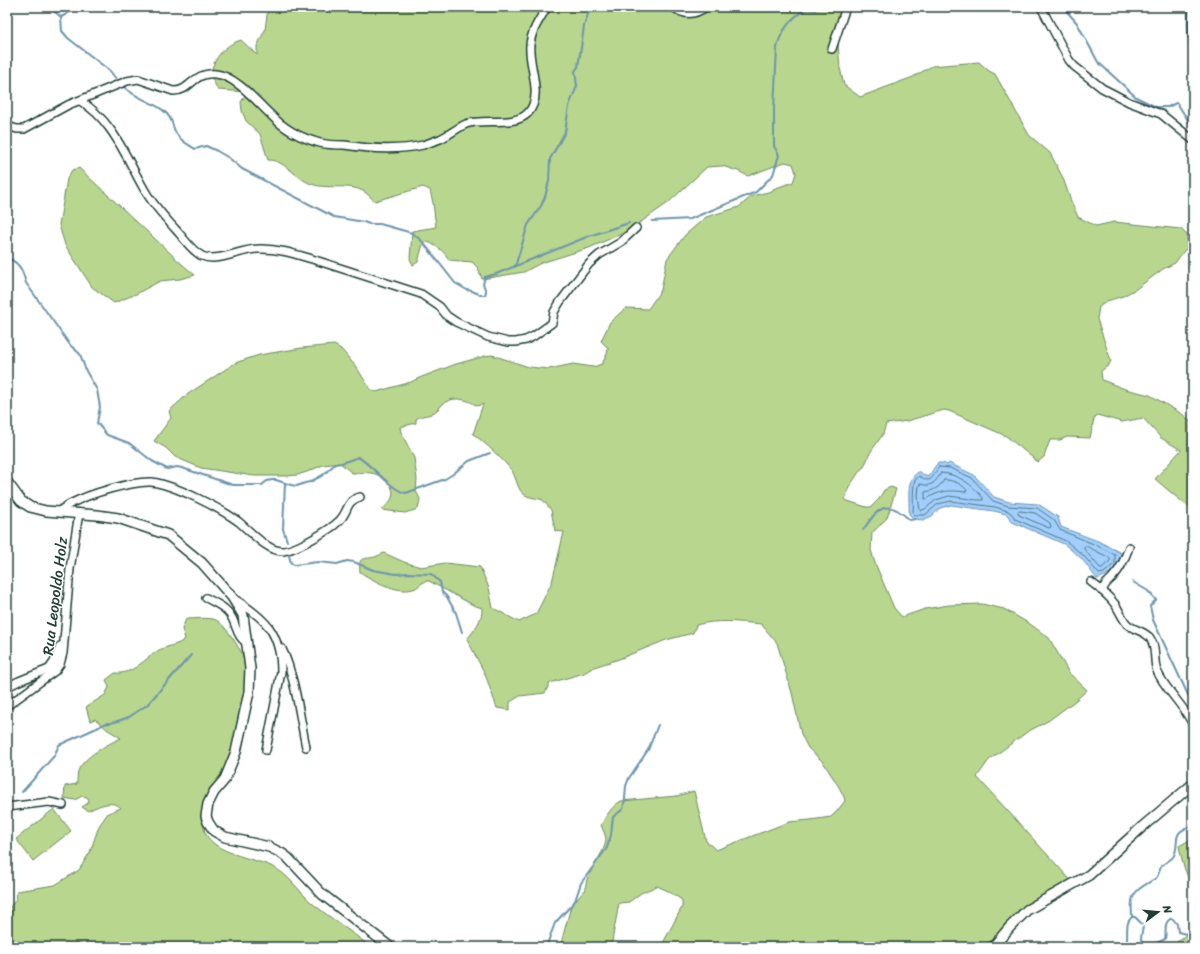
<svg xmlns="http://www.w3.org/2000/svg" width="1200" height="954" font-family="Sriracha,sans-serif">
	<rect width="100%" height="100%" fill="#fff"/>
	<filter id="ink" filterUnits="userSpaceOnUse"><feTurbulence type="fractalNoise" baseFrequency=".025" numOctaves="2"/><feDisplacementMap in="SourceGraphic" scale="8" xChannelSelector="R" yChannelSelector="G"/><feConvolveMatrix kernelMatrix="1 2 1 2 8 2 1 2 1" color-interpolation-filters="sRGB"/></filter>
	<g filter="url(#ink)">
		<g fill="#b8d68e" stroke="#6c8a61">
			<path d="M268 7H848L837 31 840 68 844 85 860 97 913 77 932 66 979 62 989 71 995 74 1029 135 1050 153 1063 178 1071 201 1078 217 1096 226 1114 222 1181 229 1187 235 1188 247 1183 252 1175 263 1163 269 1136 289 1123 296 1107 301 1099 307 1097 319 1111 361 1109 365 1101 371 1102 380 1125 389 1150 395 1182 414 1193 423V511L1155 479 1181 450 1161 438 1143 418 1122 422 1097 415 1094 419 1090 438 1067 437 1060 440H1050L1044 457 1038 462 1006 436 949 411 944 410 907 421 886 424 883 434 870 453 864 467 861 469 849 487 845 500 866 507H871L879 499 884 490 891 487 896 489 887 518 872 533 871 550 875 563 894 608 902 617 925 609 949 605 982 604 1004 609 1030 624 1049 638 1069 673 1087 690 1075 701 1048 721 1027 732 989 760 977 777 1075 885 1023 917 999 947H900L899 946C886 949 874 943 861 947H661L682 907V900L668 891 657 886 641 893 629 902 619 903 611 947H560L571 906 586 889C583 876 604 856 606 840 606 836 603 830 601 825 606 816 612 806 621 801L677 796 694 791 706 841 716 850 789 822 810 820 831 817 837 811 845 801 844 797 839 787 823 762 808 748 801 734 792 693 777 643 761 624C739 622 718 619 696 625L693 633 666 640 619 659 594 667 584 673 550 683 545 693 520 696 510 702V710L497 708 485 674 467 639C474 631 483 619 482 608L473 605 429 581C421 581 419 588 413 589 397 594 372 580 360 572 358 555 363 560 375 557 378 556 381 554 384 553L404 562 421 567 445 563 480 567 489 588 493 608 519 622 536 614 552 582 564 532 555 531 551 510 543 500C538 498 530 498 525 495 517 490 517 479 512 471 504 460 484 442 473 434L483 404 477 406C468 399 454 396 444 403 440 407 437 411 431 414 426 416 422 415 416 419V423L400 427 401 432 414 458 417 479 416 491 420 499 418 509 405 513 382 510C385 507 388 504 391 500 398 487 383 475 371 473 366 472 358 473 352 473L340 463 323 465 307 472 297 475 287 476H254L201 468 175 457 166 448 154 441 171 418 169 411 188 394 235 363 259 355 302 348 334 345 341 349 357 368 370 389 376 392 411 382 419 378 456 364 485 356 492 355 529 367 549 369 573 364 593 367 602 364 607 354 608 348 601 341 610 322 626 308 648 309 661 290 667 259 685 235 706 217 739 207 752 196 772 191 773 189 793 182 796 173 793 164 785 162 748 176 738 171 722 166 707 167 668 203 628 231 589 248 541 263 524 272 482 279 478 268 472 262 449 260C444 251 438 247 428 242L423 244 418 262 413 265 410 259 412 231 436 227 433 203 430 190 423 187 375 201C371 198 367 193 363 191 348 183 327 190 311 184 299 179 291 169 280 163 276 161 272 160 268 160L260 134 246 121 242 111 241 102 247 92 218 90 210 75C214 58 224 45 241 40L257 55V46L265 30Z"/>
			<polygon points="79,168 183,265 195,275 180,279 160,281 136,294 114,303 92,287 65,245 59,225 67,179 72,170"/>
			<path d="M186 619C193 619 210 617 216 620 225 624 242 651 245 661 248 668 238 754 235 763 227 783 196 810 205 832 213 853 252 858 271 866 289 874 298 891 313 904 332 919 352 932 371 947H7V911L16 899 17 891 55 885 79 870 90 852 99 826 108 813 121 808C113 799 98 806 88 811L82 807 88 803 89 800 87 797 82 796 75 800 64 798 65 786 77 784C77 780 77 775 78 771 83 757 108 744 121 738L108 730 95 719 90 721 86 707 105 695 109 687 106 680 115 673C133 675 145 658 159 650 167 646 179 645 185 639L182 629Z"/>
			<polygon points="54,809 71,831 33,861 16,839"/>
			<path d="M1193 838V886C1185 874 1182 861 1179 846Z"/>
			<polygon points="1193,929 1193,947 1175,947 1177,942"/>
		</g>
		<path fill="#a1cefc" stroke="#6d94ac" d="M938 463H943L947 465 949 463 974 475 994 497 1009 502 1038 504 1058 517 1061 527 1098 541 1121 553C1118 569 1112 574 1097 579L1082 559 1064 544 1010 521 1009 517 1006 514 994 511 951 505 940 508 932 516 923 520 914 519 909 514C910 500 905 481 918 472H920L927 477C932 474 933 467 938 463Z"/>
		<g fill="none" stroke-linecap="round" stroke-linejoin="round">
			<g stroke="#537784" stroke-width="1">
				<path d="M939 467 950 468 972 478 993 501 1008 506 1037 508 1054 520 1060 530 1096 545 1115 555V563L1104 573 1099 574 1084 556 1066 541 1015 519 1012 514 1008 511 995 507 951 501 938 504 925 515H915L913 513C914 502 912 491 915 480L919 476C933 485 931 477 939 467Z"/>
				<path d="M941 473C958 474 972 484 983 498V500H977L949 496 936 500 925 509 920 511 918 496 919 485 921 484C932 488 936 481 941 473Z"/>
				<path d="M944 480C951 479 965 485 967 491L965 492C951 490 939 490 927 499H925V492C933 491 939 488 944 480Z"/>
				<polygon points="1020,511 1035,513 1050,523 1051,527 1049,528 1019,515 1018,513"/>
				<polygon points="1086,546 1110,558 1110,561 1102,568 1100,568 1084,549 1084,547"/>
			</g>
			<g stroke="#6d94ac" stroke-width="2">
				<polyline points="49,7 61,17 62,31 68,38 110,71 117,80"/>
				<polyline points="1063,7 1077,23 1098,62 1136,97 1156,107 1168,107 1176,103 1177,103 1193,128"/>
				<path d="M1189 7C1186 27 1189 45 1193 64"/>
				<polyline points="61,17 65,15 77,7"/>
				<path d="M123 86C137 100 153 101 165 112 174 120 171 125 176 133 181 142 188 144 195 149L206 146 217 151 229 158 242 169 334 217 364 222 369 224H380L412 233 422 241 455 283 467 290 472 291 481 295H485L486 291 483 284 485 277 496 274 589 236 629 223"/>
				<path d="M652 221 690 219 756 192 773 175 779 155 774 146V109L777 48C780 32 792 16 807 9L815 10 820 7"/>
				<path d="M7 254C9 260 15 261 18 265 23 270 24 277 26 283L70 345 80 354 86 371 97 390 100 407 97 423 107 435 129 443 152 461 167 469 177 467 182 468 233 485H262L267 481 272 480H276L291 485 297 486 305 483 310 482 323 475 335 464 342 463 358 457C371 464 392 491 406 493L445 479 453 474 469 461 490 453"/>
				<polyline points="515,267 528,225 541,206 545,197 549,181 550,159 565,132 569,106 577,86 575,71 578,67 581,48 584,26 589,11 593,7"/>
				<polyline points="285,483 283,529 287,541"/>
				<path d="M863 530C871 519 880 501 897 510 902 513 906 517 910 520L915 519"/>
				<polyline points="289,556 291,563 294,565 318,562 337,564 347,561 354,562 373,570 396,574 408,573 431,574 440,582 442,592 447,597 456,613 462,632"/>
				<polyline points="1133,582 1148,591 1156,600 1150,606 1153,620 1188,695 1193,697"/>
				<polyline points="22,792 54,756 59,745 99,727 104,724 115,722 129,717 147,705 191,655"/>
				<path d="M1132 917C1132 910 1130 901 1134 895 1139 886 1148 884 1156 878 1159 875 1159 871 1161 867 1164 862 1170 861 1173 857 1182 843 1168 832 1193 826"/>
				<path d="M1132 917H1135L1143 925C1143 933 1138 940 1144 946L1153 945 1165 939C1167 931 1163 924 1170 919H1173L1177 924 1178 932 1186 934 1193 931"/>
				<polyline points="546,947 555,923 575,901 581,883 607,848 611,835 613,817 623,809 625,799 626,786 629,778 648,750 658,725"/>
				<path d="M1123 947C1132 941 1122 925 1132 917"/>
			</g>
			<g stroke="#1f3d34" stroke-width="10">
				<g id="street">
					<path d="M673 7C684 16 695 15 706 7"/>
					<polyline points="1041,7 1069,60 1074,66 1102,88 1129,102 1161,114 1193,140"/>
					<polyline points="832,49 846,7"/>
					<path d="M80 101C114 120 128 163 147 194 156 208 167 220 178 232 185 240 192 251 202 256 218 263 241 249 258 249 276 248 295 254 312 259L421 294 440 307 447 316 456 322 488 337 508 342H516L526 340 534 336 552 323 554 312 560 302 589 264 599 255 621 242 636 228"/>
					<path d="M7 126 17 129H24L68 105 127 81 138 79 173 91C191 92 193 71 216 74 236 76 257 102 271 115 284 129 301 138 320 143 328 145 336 145 344 145 370 149 397 151 423 145 428 143 435 141 440 139 449 135 457 128 466 124 483 118 515 127 528 113 544 95 528 66 530 45 531 31 540 19 547 7"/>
					<path d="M59 511C63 509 67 505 72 503 89 494 132 481 151 482 173 484 220 508 239 522 250 531 268 552 283 551 296 550 330 530 339 521 349 512 345 501 360 497"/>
					<path d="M1091 582C1099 588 1107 594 1114 603 1119 609 1121 617 1127 624 1133 630 1145 631 1150 638 1157 647 1153 661 1157 671 1166 691 1184 705 1193 725"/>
					<path d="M1103 591C1103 585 1108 582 1112 578 1121 569 1125 558 1129 547"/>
					<path d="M206 598C216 603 227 608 232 618 236 625 237 636 244 641H247"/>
					<path d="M233 598C265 618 281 632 281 672L266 750"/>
					<path d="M282 649C295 675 300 719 306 747"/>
					<polyline points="7,687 19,681 49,669 54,662 60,646"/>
					<polyline points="7,706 55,671 60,664 63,653 70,569 79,513"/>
					<polyline points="7,807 49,802 63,805"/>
				</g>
			</g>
			<g stroke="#1f3d34" stroke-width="12">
				<g id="secondary">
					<polyline points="7,482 21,501 30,507 46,511 97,515 118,518 168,535 202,563 232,597 243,615 244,623 250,668 249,692 236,752 225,779 214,792 208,804 206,816 208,822 214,831 225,837 269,847 281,853 288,858 322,894 390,947"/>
					<polyline points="993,947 1010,927 1027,910 1089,875 1142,827 1193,784"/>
				</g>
			</g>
			<use href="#street" stroke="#fff" stroke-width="7"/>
			<use href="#secondary" stroke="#fff" stroke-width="9"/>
		</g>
	</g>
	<g text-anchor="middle" stroke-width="3" stroke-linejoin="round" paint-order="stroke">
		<g font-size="15" fill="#1f3d34" stroke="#fff">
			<text transform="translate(55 596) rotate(-83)" y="5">Rua Leopoldo Holz</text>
		</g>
	</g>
	<rect width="1200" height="954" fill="none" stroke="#fff" stroke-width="24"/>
	<rect x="12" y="12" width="1176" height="930" fill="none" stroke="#1f3d34" stroke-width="1.5" filter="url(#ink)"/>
	<g transform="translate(1158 912) rotate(74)" stroke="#ffffff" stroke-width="3" paint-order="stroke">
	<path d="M0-3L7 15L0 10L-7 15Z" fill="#1f3d34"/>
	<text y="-6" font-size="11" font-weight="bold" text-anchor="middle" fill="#1f3d34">N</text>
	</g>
</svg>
